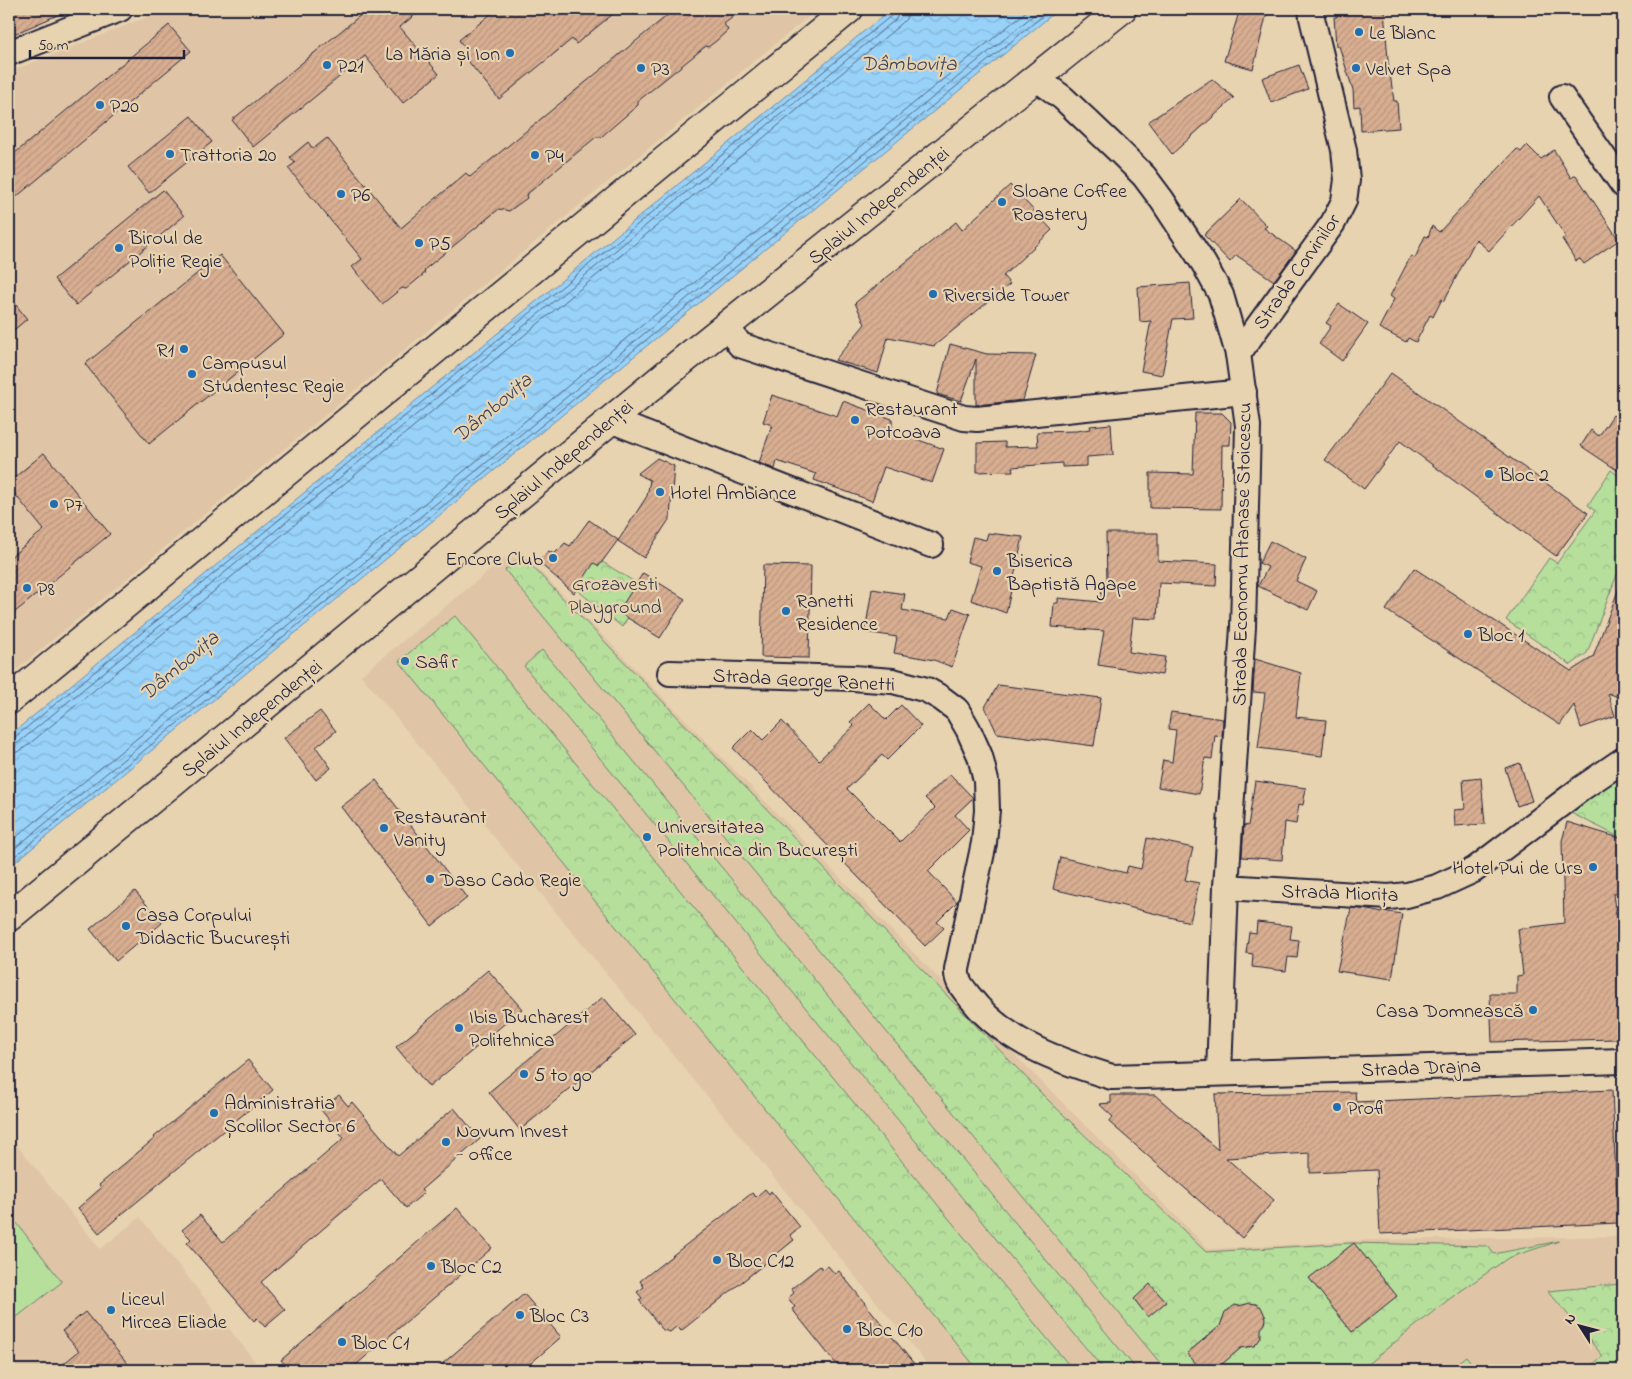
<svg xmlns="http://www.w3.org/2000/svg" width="1632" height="1379" font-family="'Indie Flower',sans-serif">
	<defs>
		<pattern id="grass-tufts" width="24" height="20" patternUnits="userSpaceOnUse" patternTransform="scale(1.25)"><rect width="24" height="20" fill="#b6df9c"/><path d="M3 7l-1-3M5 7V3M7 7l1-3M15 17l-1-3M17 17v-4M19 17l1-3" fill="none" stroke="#9cbf87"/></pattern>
		<pattern id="park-crowns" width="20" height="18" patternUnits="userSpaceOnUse" patternTransform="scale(1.25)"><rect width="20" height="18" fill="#b6df9c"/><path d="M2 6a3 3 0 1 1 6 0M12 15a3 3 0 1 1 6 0" fill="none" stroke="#9cbf87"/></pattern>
		<pattern id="water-waves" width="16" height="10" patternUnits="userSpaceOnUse" patternTransform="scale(1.25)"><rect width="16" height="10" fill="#98d2f8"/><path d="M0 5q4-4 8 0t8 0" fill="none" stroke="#83b4d6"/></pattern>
		<pattern id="building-hatch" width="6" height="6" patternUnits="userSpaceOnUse" patternTransform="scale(1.25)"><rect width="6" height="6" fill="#d8ae91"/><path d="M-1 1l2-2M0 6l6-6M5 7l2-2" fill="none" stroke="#b9957e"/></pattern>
	</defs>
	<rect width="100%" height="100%" fill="#e8d3b1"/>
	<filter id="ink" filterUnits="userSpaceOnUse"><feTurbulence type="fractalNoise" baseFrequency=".02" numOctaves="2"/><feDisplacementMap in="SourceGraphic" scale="10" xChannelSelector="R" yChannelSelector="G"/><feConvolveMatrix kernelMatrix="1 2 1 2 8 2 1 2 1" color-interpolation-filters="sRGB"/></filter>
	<g filter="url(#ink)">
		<g fill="#dfc5a5">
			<polygon points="167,9 818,9 9,676 9,72"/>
			<polygon points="517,548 959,999 1209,1249 1368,1240 1623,1236 1623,1370 932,1370 361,675"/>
			<polygon points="9,1135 100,1249 140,1217 262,1370 9,1370"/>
		</g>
		<polygon fill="url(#grass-tufts)" stroke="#6c806c" points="542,650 1137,1370 1104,1370 524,666"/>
		<g fill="url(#park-crowns)" stroke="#6c806c">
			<polygon points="1611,470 1623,479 1623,559 1587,653 1571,665 1506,620 1549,558 1557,563 1595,511 1588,505"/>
			<polygon points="522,556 1044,1096 1206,1252 1351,1243 1488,1246 1494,1254 1559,1241 1508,1258 1448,1300 1360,1370 1166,1370 505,570"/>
			<polygon points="596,558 646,589 622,627 576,589"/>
			<polygon points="455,616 1073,1370 978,1370 399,661"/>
			<polygon points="1623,771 1623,839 1565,810"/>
			<polygon points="1619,1269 1623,1269 1623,1366 1618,1370 1586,1370 1603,1356 1548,1291 1620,1284"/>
			<polygon points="1466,1356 1477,1370 1448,1370"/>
		</g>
		<polygon fill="#b6df9c" stroke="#6c806c" points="9,1213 62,1282 9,1323"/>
		<polygon fill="url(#water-waves)" stroke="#698cac" points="891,9 1059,9 9,867 9,736"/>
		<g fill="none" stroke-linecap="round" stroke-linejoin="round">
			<g stroke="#516887" stroke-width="1">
				<polyline points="9,739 14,738 892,15 894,9"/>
				<polyline points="9,746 18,743 895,20 899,14 900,9"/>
				<polyline points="9,753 17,752 23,749 900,25 906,19 908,9"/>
				<polyline points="9,843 1029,9"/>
				<polyline points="9,853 1041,9"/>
				<polyline points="9,861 1051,9"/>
			</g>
		</g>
		<g fill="url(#building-hatch)" stroke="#22223b">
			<polygon points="9,9 72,9 9,36"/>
			<polygon points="368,9 422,9 400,27 439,74 403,103 365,56 253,147 232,120"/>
			<polygon points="497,9 619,9 576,44 572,39 499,99 463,55 467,51 459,40"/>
			<polygon points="675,9 743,9 724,24 728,30 716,41 708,47 706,46 638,101 638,105 601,137 596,137 526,195 527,198 509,211 499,209 425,269 424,274 406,289 402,288 382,304 352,267 362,259 288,168 295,163 290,157 308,142 313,149 327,138 401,228 466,173 470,177"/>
			<polygon points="1240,9 1268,9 1253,69 1224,61"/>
			<polygon points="1337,9 1384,9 1388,60 1394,101 1397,101 1399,128 1361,131 1360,106 1354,107 1353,90 1339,46 1336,46 1334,17 1337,17"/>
			<polygon points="169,25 191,51 9,203 9,158"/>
			<polygon points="1299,65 1308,89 1271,103 1262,78"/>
			<polygon points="1212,79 1234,98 1172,154 1148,122"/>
			<polygon points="191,116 212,142 149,193 128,167"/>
			<polygon points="1527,145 1541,159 1554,150 1571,178 1576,175 1619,240 1584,264 1580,259 1576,261 1562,239 1566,237 1539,196 1489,251 1476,239 1444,301 1442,299 1433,317 1430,315 1416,342 1408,338 1406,342 1379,328 1394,299 1390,296 1411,256 1415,258 1425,236 1428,237 1432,226 1439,232 1517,149 1521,152"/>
			<polygon points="1010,185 1052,230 1003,276 1010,284 934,346 888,337 878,373 835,360 865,324 855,303 956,222 962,230"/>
			<polygon points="163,190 184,216 76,305 54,279"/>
			<polygon points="1241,199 1267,226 1264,228 1296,251 1274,281 1236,255 1230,262 1204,235"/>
			<polygon points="220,255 284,334 149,444 85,364"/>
			<polygon points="1190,283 1193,318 1173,319 1162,375 1141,371 1151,321 1140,322 1138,287"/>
			<polygon points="9,296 27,319 9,334"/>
			<polygon points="1339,304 1368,324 1342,361 1319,344 1331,326 1326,323"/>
			<polygon points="950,344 987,354 1036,355 1023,400 976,405 976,359 961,401 937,394"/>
			<polygon points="1391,373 1588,513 1556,556 1400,441 1364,489 1325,460"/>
			<polygon points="772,395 837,416 843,401 892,419 893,437 910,437 944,449 932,483 884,467 872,501 814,480 816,474 777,461 775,469 759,463 772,425 763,422"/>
			<polygon points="1195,413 1222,413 1231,422 1230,445 1222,445 1221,509 1150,508 1150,473 1193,474"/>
			<polygon points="1613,415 1623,422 1623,474 1581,446 1591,430 1599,436"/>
			<polygon points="1111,424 1113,455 1087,457 1087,466 1062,467 1062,463 1012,467 1013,471 977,472 977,443 1005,442 1005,447 1038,446 1037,432 1076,431 1091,429 1090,426"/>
			<polygon points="44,453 110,534 9,617 9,558 44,530 9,487 9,482"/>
			<polygon points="657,458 674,466 670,518 644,558 618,541 647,496 650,480 637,474"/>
			<polygon points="589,520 618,540 599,566 594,563 574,593 537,561 549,551 554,554 565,543 570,546"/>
			<polygon points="988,533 1023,537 1006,613 971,600 981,566 967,562 973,537 986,540"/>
			<polygon points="1106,533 1158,533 1158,561 1217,564 1216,586 1159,583 1157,619 1133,618 1129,652 1165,657 1162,675 1098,665 1104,631 1052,627 1054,603 1058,603 1058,598 1101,602 1102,581 1107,581"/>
			<polygon points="1270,541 1306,559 1296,581 1317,591 1308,610 1258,586 1268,567 1259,563"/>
			<polygon points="763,565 811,566 809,658 761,657"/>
			<polygon points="1414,568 1571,671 1593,657 1622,580 1623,580 1623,699 1608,693 1615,716 1581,728 1574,705 1560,725 1386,610"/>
			<polygon points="643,573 685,599 660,638 618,612"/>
			<polygon points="872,589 905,594 902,610 949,618 953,608 970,614 952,667 934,660 894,653 897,637 865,632"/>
			<polygon points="1255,659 1301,673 1296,717 1326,720 1322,756 1258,748 1265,693 1253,692"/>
			<polygon points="998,685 1101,698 1094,746 997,733 985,707"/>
			<polygon points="869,703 886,720 901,705 921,726 887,760 882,755 847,789 900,842 935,808 925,798 950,774 973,798 955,815 969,830 928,871 957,902 937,922 944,928 925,946 733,748 752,729 763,740 782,721 819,760 854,726 850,722"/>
			<polygon points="320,711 336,731 316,747 331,768 316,780 284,738"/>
			<polygon points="1171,712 1223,719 1222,736 1215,735 1212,759 1205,758 1199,794 1158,787 1163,760 1172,762 1176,730 1168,729"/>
			<polygon points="1520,763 1532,801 1517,806 1505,768"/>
			<polygon points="1481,778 1485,824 1455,826 1454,810 1465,809 1463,780"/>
			<polygon points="376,780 467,898 432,926 341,807"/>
			<polygon points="1255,781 1306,788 1303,805 1299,804 1296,824 1285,822 1282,860 1242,857 1244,825 1248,826"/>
			<polygon points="1567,822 1623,839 1623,893 1613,894 1621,954 1622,1034 1617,1039 1492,1042 1490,994 1517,994 1517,976 1523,975 1518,929 1564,923 1562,841"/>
			<polygon points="1147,838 1193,848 1185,880 1199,883 1190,922 1053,889 1060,857 1126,873 1128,866 1141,869"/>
			<polygon points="135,891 162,923 116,961 90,929"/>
			<polygon points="1351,908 1369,910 1382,913 1383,911 1402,914 1392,979 1337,971"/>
			<polygon points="1257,922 1292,926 1290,939 1299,940 1297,958 1288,957 1286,971 1252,967 1253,954 1246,953 1249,932 1256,933"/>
			<polygon points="488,970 522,1009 429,1087 396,1047"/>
			<polygon points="603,997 635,1035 520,1130 489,1092"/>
			<polygon points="248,1060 273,1090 99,1233 78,1208 101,1188 99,1185 155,1138 154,1137"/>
			<polygon points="1612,1090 1618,1223 1380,1234 1377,1170 1310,1173 1310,1153 1226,1158 1274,1200 1242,1238 1109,1122 1113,1117 1099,1104 1111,1103 1111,1095 1155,1095 1218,1150 1215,1094 1355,1092 1356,1102"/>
			<polygon points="339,1095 348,1106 352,1102 398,1156 454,1108 480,1139 421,1190 424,1193 406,1208 381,1179 261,1282 285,1310 265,1327 257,1318 254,1321 187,1243 191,1239 182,1230 200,1215 223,1242 344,1138 321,1110"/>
			<polygon points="765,1189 769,1194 771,1191 800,1227 790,1235 794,1240 681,1331 677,1326 670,1332 663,1330 639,1300 642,1298 637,1292 644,1287 640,1281 752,1193 756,1197"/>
			<polygon points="457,1208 492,1248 350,1370 290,1370 281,1360"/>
			<polygon points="1354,1243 1397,1296 1352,1332 1309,1278"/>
			<polygon points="820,1266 823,1270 828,1266 835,1274 839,1271 919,1370 841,1370 792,1309 795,1307 788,1298 794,1293 791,1289"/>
			<polygon points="1150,1284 1166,1302 1148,1317 1134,1299"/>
			<polygon points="524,1294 561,1337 523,1370 435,1370"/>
			<polygon points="1250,1303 1256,1304 1261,1307 1266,1318 1265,1324 1261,1329 1261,1337 1258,1342 1254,1346 1241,1348 1215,1370 1201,1370 1187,1353 1220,1326 1225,1312 1235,1305 1239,1306"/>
			<polygon points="85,1312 133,1370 56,1370 79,1351 62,1331"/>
		</g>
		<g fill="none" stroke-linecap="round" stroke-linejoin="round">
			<g stroke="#22223b" stroke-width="28">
				<g id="street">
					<polyline points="9,53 120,9"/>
					<polyline points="1036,78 1063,98 1122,154 1144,176 1162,200 1204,264 1221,295 1238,354 1248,426 1243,627 1226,887 1219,1073"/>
					<polyline points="1562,97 1623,185"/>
					<polyline points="726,325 740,345 964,418 977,419 1244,392"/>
					<polyline points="1238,354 1333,223 1344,201 1347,180 1344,150 1312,18 1311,9"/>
					<polyline points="610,420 931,545"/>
					<path d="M670 673 853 678 893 681 927 690 941 698 957 710 968 729 980 756 986 781 987 810 984 843 957 969C956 981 962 987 969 996 1004 1042 1058 1061 1112 1077L1623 1061"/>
					<polyline points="1226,887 1389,897 1407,895 1437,887 1474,870 1582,788 1623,760"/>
				</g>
			</g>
			<g stroke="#22223b" stroke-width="31">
				<g id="secondary">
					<polyline points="9,700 849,9"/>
					<polyline points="9,917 680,363 1122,9"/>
				</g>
			</g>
			<use href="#street" stroke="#e8d3b1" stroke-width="24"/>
			<use href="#secondary" stroke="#e8d3b1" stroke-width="28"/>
		</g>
	</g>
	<g fill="#1f6fb2" stroke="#e8d3b1" stroke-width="2">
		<circle cx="1359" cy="32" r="5"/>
		<circle cx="510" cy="53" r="5"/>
		<circle cx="327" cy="65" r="5"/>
		<circle cx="641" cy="68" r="5"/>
		<circle cx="1356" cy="68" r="5"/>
		<circle cx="100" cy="105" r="5"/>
		<circle cx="170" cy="154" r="5"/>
		<circle cx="535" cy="155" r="5"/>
		<circle cx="341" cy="194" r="5"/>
		<circle cx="1002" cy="202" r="5"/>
		<circle cx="419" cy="243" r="5"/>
		<circle cx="119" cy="248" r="5"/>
		<circle cx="933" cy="294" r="5"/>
		<circle cx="184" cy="349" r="5"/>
		<circle cx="192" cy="374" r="5"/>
		<circle cx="855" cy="420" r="5"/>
		<circle cx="1489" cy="474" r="5"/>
		<circle cx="660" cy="492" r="5"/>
		<circle cx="54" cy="504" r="5"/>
		<circle cx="553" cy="558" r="5"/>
		<circle cx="997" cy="571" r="5"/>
		<circle cx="27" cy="588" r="5"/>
		<circle cx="786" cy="611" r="5"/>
		<circle cx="1468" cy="634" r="5"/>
		<circle cx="405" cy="661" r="5"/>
		<circle cx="384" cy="828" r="5"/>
		<circle cx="647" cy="837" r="5"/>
		<circle cx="1593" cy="867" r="5"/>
		<circle cx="430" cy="879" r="5"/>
		<circle cx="126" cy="926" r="5"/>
		<circle cx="1533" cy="1010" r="5"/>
		<circle cx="459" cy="1028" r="5"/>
		<circle cx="524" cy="1074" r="5"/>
		<circle cx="1337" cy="1107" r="5"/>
		<circle cx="214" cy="1113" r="5"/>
		<circle cx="446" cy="1142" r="5"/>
		<circle cx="717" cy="1260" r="5"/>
		<circle cx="431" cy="1266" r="5"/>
		<circle cx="111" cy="1310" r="5"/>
		<circle cx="520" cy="1315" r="5"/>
		<circle cx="847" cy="1329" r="5"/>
		<circle cx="342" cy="1342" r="5"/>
	</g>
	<g text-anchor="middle" stroke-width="4.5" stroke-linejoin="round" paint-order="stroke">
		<g font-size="20" fill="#22223b" stroke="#e8d3b1" text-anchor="start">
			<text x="1369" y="39">Le Blanc</text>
			<text x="500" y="60" text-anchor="end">La Măria și Ion</text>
			<text x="337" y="72">P21</text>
			<text x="651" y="75">P3</text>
			<text x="1366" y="75">Velvet Spa</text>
			<text x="110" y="112">P20</text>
			<text x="180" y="161">Trattoria 20</text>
			<text x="545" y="162">P4</text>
			<text x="1012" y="197">Sloane Coffee<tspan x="1012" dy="23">Roastery</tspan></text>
			<text x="351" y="201">P6</text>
			<text x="129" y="244">Biroul de<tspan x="129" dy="23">Poliție Regie</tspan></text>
			<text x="429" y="250">P5</text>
			<text x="943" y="301">Riverside Tower</text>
			<text x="174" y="356" text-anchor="end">R1</text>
			<text x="202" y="369">Campusul<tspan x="202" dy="23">Studențesc Regie</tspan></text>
			<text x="865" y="415">Restaurant<tspan x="865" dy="23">Potcoava</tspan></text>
			<text x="1499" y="481">Bloc 2</text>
			<text x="670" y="499">Hotel Ambiance</text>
			<text x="64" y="511">P7</text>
			<text x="543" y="565" text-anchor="end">Encore Club</text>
			<text x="1007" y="567">Biserica<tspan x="1007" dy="23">Baptistă Agape</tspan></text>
			<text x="37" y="595">P8</text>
			<text x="796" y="607">Ranetti<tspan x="796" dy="23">Residence</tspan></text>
			<text x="1478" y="641">Bloc 1</text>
			<text x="415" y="668">Safir</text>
			<text x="394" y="823">Restaurant<tspan x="394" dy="23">Vanity</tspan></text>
			<text x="657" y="833">Universitatea<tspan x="657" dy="23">Politehnica din București</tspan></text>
			<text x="1583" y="874" text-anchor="end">Hotel Pui de Urs</text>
			<text x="440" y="886">Daso Cado Regie</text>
			<text x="136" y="921">Casa Corpului<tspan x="136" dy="23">Didactic București</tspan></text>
			<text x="1523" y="1017" text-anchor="end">Casa Domnească</text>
			<text x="469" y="1023">Ibis Bucharest<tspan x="469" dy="23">Politehnica</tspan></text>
			<text x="534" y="1081">5 to go</text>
			<text x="224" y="1109">Administratia<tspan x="224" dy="23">Școlilor Sector 6</tspan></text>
			<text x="1347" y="1114">Profi</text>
			<text x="456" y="1137">Novum Invest<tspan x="456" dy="23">- office</tspan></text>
			<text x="727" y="1267">Bloc C12</text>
			<text x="441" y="1273">Bloc C2</text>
			<text x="121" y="1305">Liceul<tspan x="121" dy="23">Mircea Eliade</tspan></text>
			<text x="530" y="1322">Bloc C3</text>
			<text x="857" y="1336">Bloc C10</text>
			<text x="352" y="1349">Bloc C1</text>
		</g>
		<g font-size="20" fill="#22223b" stroke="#e8d3b1">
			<text transform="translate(878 205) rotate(-39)" y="7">Splaiul Independenței</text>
			<text transform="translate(1296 271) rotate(-55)" y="7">Strada Corvinilor</text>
			<text transform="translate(563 459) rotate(-40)" y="7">Splaiul Independenței</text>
			<text transform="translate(1241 554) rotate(-89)" y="7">Strada Economu Atanase Stoicescu</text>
			<text transform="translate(804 679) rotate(3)" y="7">Strada George Ranetti</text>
			<text transform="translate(251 718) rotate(-39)" y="7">Splaiul Independenței</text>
			<text transform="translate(1340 892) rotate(2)" y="7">Strada Miorița</text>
			<text transform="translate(1421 1067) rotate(-2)" y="7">Strada Drajna</text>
		</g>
		<g font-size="20" fill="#383e4a" stroke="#e8d3b1">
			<text x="615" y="590">Grozavesti<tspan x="615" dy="23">Playground</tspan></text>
		</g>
		<g font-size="21" font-style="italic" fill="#3a4561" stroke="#e8d3b1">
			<text x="909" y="70">Dâmbovița</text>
			<text transform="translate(492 407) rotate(-40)" y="7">Dâmbovița</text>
			<text transform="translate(179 665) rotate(-40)" y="7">Dâmbovița</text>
		</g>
	</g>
	<rect width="1632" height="1379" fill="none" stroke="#e8d3b1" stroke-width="30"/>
	<rect x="15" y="15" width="1602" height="1349" fill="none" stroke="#22223b" stroke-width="2" filter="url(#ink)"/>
	<g transform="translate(1580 1326) rotate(306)" stroke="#e8d3b1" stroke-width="4" paint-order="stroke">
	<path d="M0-4L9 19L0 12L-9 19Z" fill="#22223b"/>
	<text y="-8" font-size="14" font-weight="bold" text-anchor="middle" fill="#22223b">N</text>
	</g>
	<path d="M30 50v8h154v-8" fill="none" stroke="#22223b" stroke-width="2.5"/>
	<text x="38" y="50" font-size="15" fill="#22223b" stroke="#e8d3b1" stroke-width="4" paint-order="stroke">50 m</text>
</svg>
